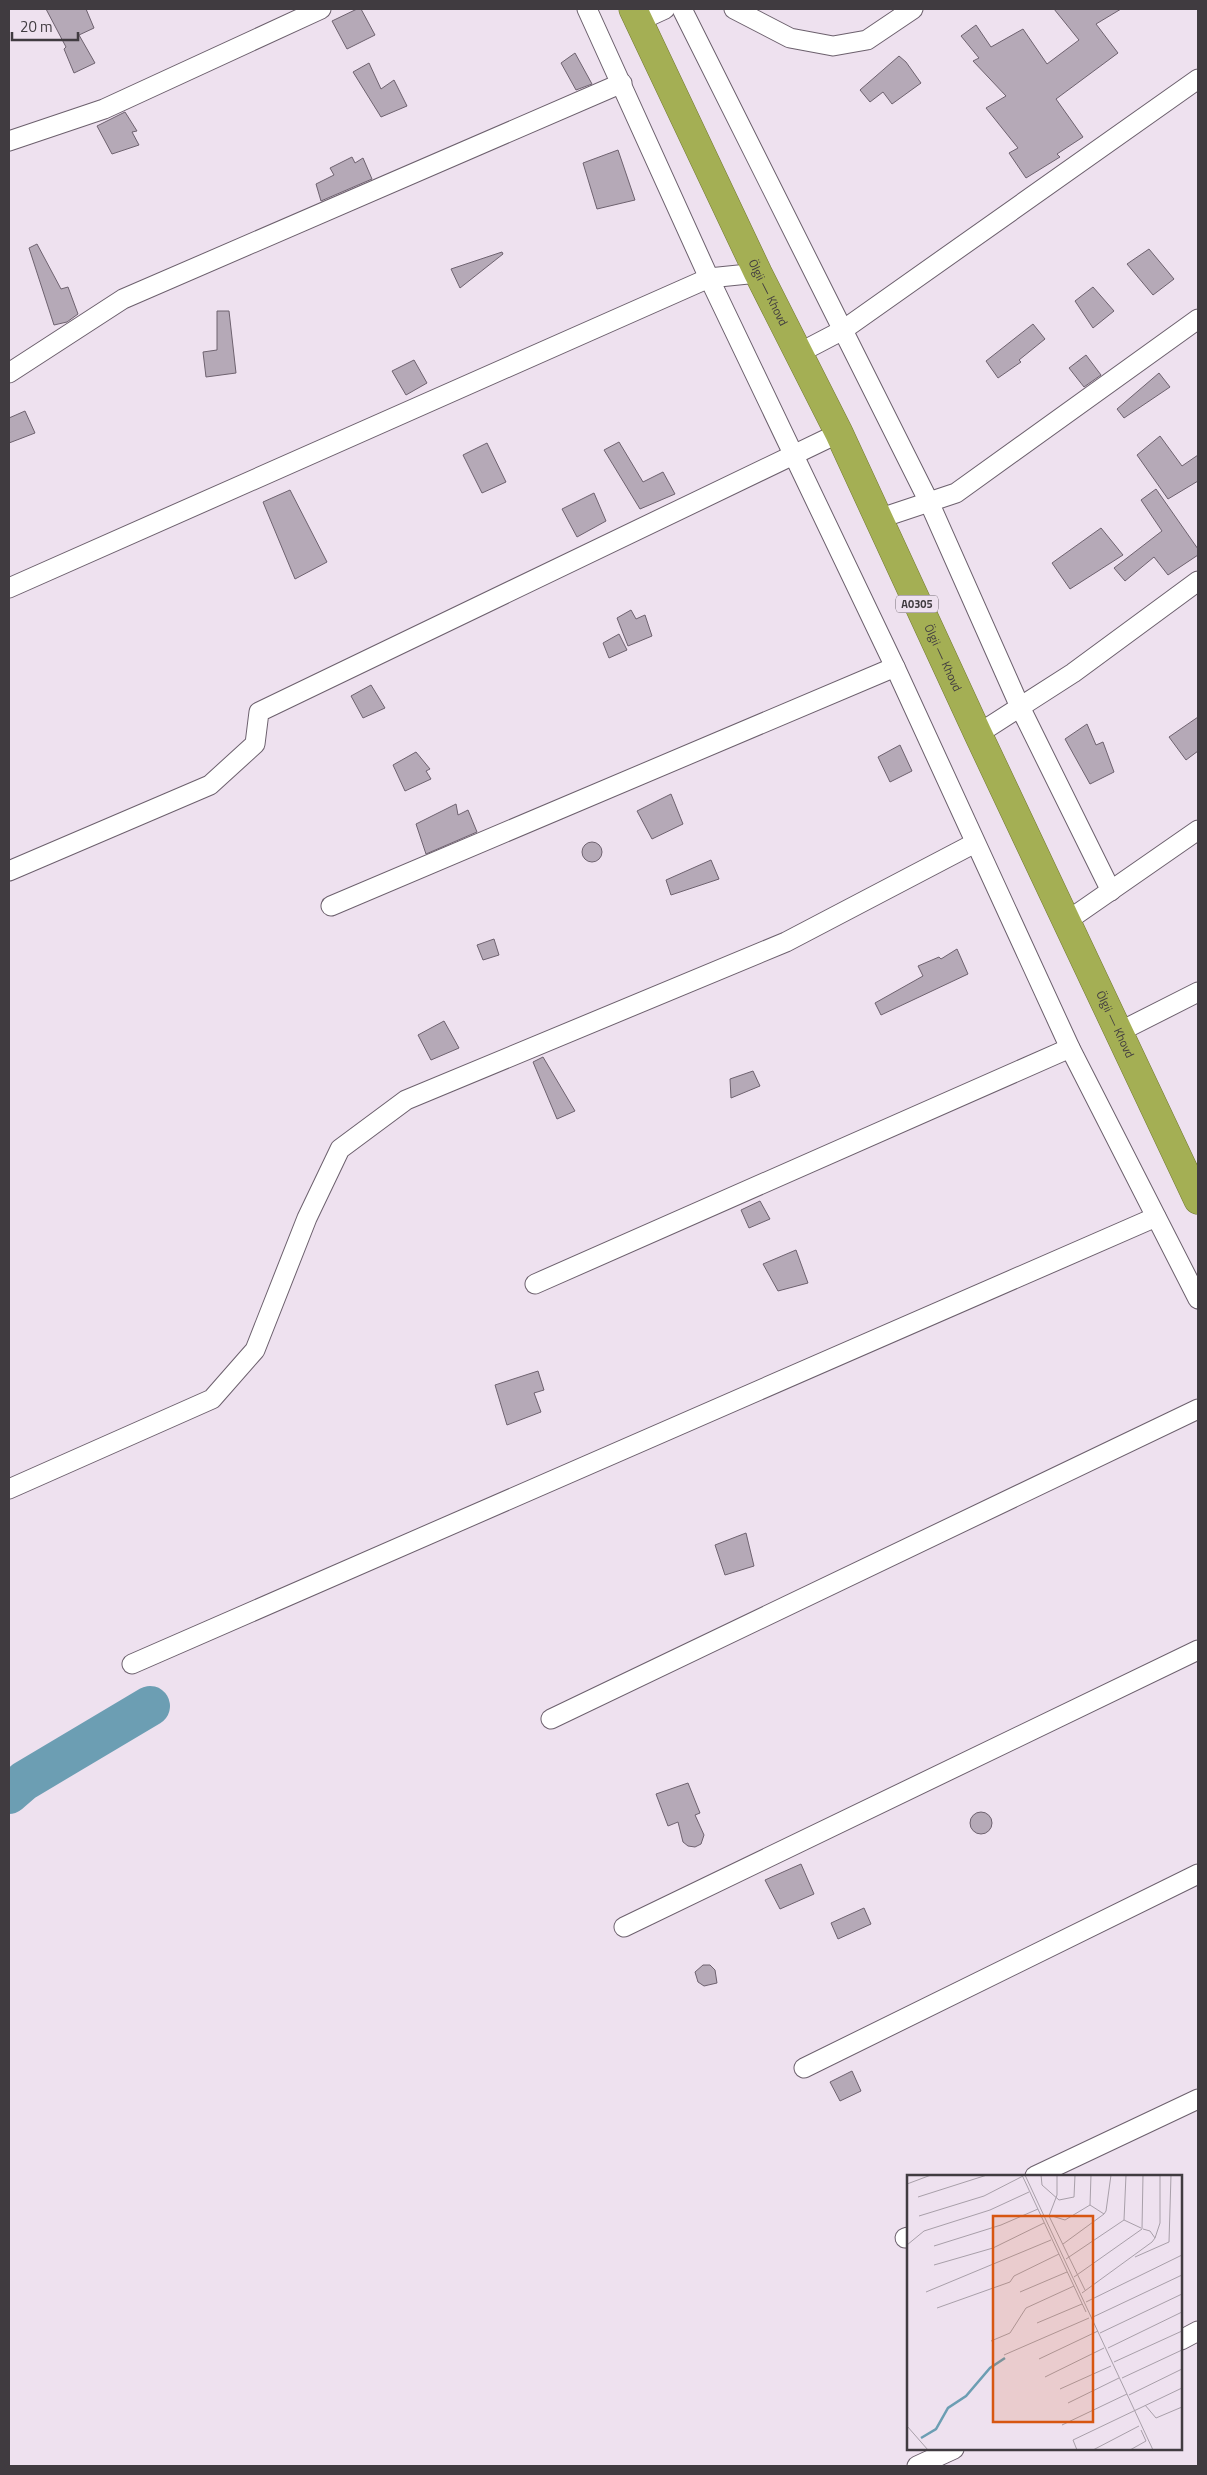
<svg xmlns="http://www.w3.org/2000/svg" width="1207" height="2475" font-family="'Titillium Web',sans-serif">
	<rect width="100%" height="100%" fill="#eee1ef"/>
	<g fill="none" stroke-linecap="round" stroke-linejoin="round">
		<polyline stroke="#6c9eb3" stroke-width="40" points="9,1794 24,1781 150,1706"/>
	</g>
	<g fill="#b5a9b7" stroke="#6e626f">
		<polygon points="46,9 86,9 94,28 79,35 95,63 74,73 64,49 66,47"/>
		<polygon points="357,9 361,9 375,35 347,49 332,21"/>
		<polygon points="1054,9 1121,9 1096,24 1118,53 1056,99 1083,137 1057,154 1060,157 1026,178 1009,153 1018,148 986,108 1006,96 973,61 979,58 961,36 976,25 991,47 1023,29 1047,64 1079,40"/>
		<polygon points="575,53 592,84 576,90 561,63"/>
		<polygon points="899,56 906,62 921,83 892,104 883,92 870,102 860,90"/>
		<polygon points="369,63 381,89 394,80 407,106 381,117 353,72"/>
		<polygon points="125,112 137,131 132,132 139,145 112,154 97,126"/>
		<polygon points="618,150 635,200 597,209 583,163"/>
		<polygon points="352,157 355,163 363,158 372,179 321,201 316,184 334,175 330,168"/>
		<polygon points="37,244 61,289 68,287 78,314 67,322 54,325 29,248"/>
		<polygon points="1149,249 1174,279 1153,295 1127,264"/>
		<polygon points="502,252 503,254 460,288 451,269"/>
		<polygon points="1093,287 1114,311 1093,328 1075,301"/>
		<polygon points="217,311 229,311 236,373 206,377 203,352 217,350"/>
		<polygon points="1033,324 1045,339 1019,360 1021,362 998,378 986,361"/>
		<polygon points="1086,355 1101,375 1084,387 1069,368"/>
		<polygon points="414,360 427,383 406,395 392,371"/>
		<polygon points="1159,373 1170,387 1124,418 1117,409"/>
		<polygon points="25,411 35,433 9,443 9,418"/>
		<polygon points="1160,436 1182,466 1198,455 1198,481 1168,499 1137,455"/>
		<polygon points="619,442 643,482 663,472 675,494 640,509 604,450"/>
		<polygon points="487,443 506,482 482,493 463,455"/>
		<polygon points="1156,489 1198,549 1198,555 1168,575 1154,557 1125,581 1114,568 1162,531 1141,500"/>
		<polygon points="290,490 327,562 295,579 263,502"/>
		<polygon points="594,493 606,521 577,537 562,509"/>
		<polygon points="1101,528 1123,555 1070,589 1052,563"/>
		<polygon points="631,610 636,619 645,615 652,636 628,646 617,618"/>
		<polygon points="619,634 627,650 609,658 603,643"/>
		<polygon points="371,685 385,708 363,718 351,696"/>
		<polygon points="1198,717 1198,751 1186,760 1169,737"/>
		<polygon points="1087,724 1096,745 1103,742 1114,772 1090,784 1065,739"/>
		<polygon points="900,745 912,771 890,782 878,757"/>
		<polygon points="416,752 430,769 426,771 431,779 405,791 393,765"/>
		<polygon points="671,794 683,824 652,839 637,811"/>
		<polygon points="456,804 458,815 468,810 477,832 426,854 416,824"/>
		<circle cx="592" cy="852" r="10"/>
		<polygon points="711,860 719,879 671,895 666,880"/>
		<polygon points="494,939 499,955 483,960 477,945"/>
		<polygon points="957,949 968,974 881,1015 875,1003 923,976 918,966 939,957 941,959"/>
		<polygon points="444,1021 459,1048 431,1060 418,1035"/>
		<polygon points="543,1057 575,1111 557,1119 533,1062"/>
		<polygon points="753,1071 760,1086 731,1098 730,1079"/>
		<polygon points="760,1201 770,1219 749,1228 741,1210"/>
		<polygon points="796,1250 808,1283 778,1291 763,1264"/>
		<polygon points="538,1371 544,1390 534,1393 541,1412 507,1425 495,1385"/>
		<polygon points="746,1533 754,1566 725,1575 715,1545"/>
		<polygon points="688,1783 700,1813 695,1815 704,1835 701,1844 695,1847 688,1846 683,1842 678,1822 668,1826 656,1794"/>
		<circle cx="981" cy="1823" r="11"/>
		<polygon points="801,1864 814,1894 780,1909 765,1880"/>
		<polygon points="864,1908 871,1924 838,1939 831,1923"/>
		<polygon points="703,1965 710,1965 715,1970 717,1983 704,1986 698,1982 695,1972"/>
		<polygon points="852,2071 861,2091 840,2101 830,2082"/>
	</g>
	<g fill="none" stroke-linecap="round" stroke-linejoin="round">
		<g stroke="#6c606d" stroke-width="21">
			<g id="minor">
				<polyline points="587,9 709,278 895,667 1070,1048 1198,1299"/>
				<polyline points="682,9 929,502 1020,707 1111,891"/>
				<polyline points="734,9 790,38 833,46 867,40 913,9"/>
				<polyline points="639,21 665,9"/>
				<polyline points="9,141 104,109 321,9"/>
				<polyline points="799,353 843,330 1198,79"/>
				<polyline points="9,373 123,299 622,83"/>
				<polyline points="878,519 956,493 1198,319"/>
				<polyline points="9,588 709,278 758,273"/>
				<polyline points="978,734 1073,673 1198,581"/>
				<polyline points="9,871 210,785 255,744 259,712 839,433"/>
				<polyline points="331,906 895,667"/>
				<polyline points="1067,921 1198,830"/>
				<polyline points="1119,1032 1198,992"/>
				<polyline points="535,1284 1070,1048"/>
				<polyline points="9,1489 212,1399 255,1350 307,1218 340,1149 406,1100 786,942 975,843"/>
				<polyline points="132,1664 1156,1217"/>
				<polyline points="551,1719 1198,1409"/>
				<polyline points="624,1927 1198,1650"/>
				<polyline points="804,2068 1198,1874"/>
				<polyline points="1035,2176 1198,2099"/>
				<polyline points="905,2238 908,2237"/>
				<polyline points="1181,2340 1198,2331"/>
				<polyline points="917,2466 954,2449"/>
			</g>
		</g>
		<g stroke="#727931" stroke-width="29">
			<g id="trunk">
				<path id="s1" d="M633 9 758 273 839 433 978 734 1198 1200"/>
			</g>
		</g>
		<use href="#minor" stroke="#fff" stroke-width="19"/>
		<use href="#trunk" stroke="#a4af54" stroke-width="28"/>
	</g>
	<g text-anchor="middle" stroke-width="4" stroke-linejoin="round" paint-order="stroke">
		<rect fill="#eee1ef" stroke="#746d74" stroke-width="1" x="896" y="595.5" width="42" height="17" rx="4"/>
		<g font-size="11" font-weight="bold" fill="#403b40">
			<text x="917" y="608">A0305</text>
		</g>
		<g font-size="12" fill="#403b40" stroke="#eee1ef">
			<text dy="4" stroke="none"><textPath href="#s1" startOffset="314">Ölgii — Khovd</textPath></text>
			<text dy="4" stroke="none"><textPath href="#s1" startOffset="719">Ölgii — Khovd</textPath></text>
			<text dy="4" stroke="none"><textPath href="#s1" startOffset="1124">Ölgii — Khovd</textPath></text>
		</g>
	</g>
	<g transform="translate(907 2175)">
		<rect width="275" height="275" fill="#eee1ef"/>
		<path fill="none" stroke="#6c9eb3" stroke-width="2.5" d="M14 263 29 254 41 233 59 221 83 193 98 183"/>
		<path fill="none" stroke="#a89fa9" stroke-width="1" d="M115 0 179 137M118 0 246 275M134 0 135 10 152 25 167 22 168 0M0 9 24 0M11 22 80 0M183 30 197 39 199 36 204 0M183 30 184 0M12 41 77 21 116 1M142 41 178 115M142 41 150 20V0M145 41 158 45 183 30M217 45 234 53M248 63 253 48V0M156 69 197 39M0 70 17 56 83 35 122 17M27 71 94 50 131 34M228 82 262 67 264 0M159 84 217 45 219 0M27 90 86 73 137 48M167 102 235 54 236 0M19 117 144 65M113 117 160 97M175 118 245 67 248 63 243 56 236 54M179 127 275 80M30 133 103 107 107 101 152 79M186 142 275 100M130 148 175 129M193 158 275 119M84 166 103 158 119 133 167 111M201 173 275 137M97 180 182 143M132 184 191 156M207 187 275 156M138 202 197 173M215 203 275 175M153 214 204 191M222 220 275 194M161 228 212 203M238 230 249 243 275 232M155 250 220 219M0 251 21 275M170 275 166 265 275 213M186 275 232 251M223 275 239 266 234 255"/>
		<path fill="#d75611" fill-opacity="0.15" stroke="#d75611" stroke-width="2.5" d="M86 41H186V247H86Z"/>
		<rect width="275" height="275" fill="none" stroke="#403b40" stroke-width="2.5"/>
	</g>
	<rect width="1207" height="2475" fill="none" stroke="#403b40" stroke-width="20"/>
	<path d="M12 32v8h66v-8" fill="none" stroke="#403b40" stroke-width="2.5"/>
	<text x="20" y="32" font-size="15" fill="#403b40" stroke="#eee1ef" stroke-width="4" paint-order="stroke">20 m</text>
</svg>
